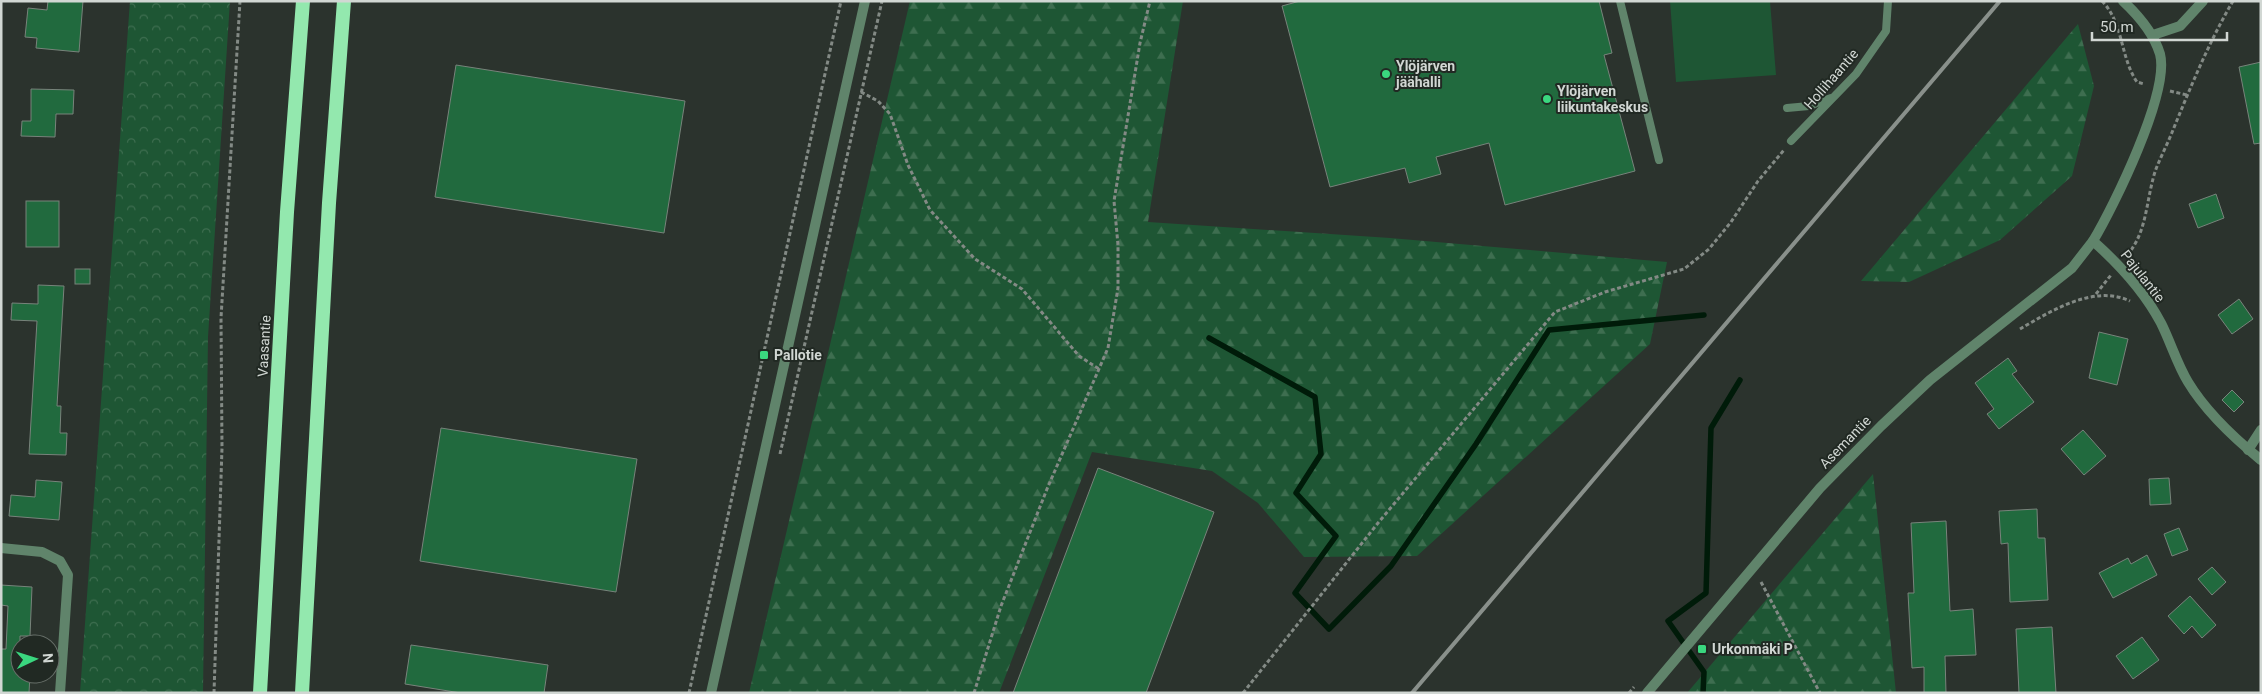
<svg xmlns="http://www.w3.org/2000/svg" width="2262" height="694" font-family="Roboto,sans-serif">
	<defs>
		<pattern id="forest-firs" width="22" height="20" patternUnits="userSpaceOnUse" patternTransform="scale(1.25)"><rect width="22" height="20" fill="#1e5634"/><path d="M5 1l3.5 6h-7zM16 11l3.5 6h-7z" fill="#3e6e50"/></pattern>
		<pattern id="park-crowns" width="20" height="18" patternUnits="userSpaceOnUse" patternTransform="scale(1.25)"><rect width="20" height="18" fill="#1e5634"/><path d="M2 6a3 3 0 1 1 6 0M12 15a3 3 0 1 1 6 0" fill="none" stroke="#3e6e50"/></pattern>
	</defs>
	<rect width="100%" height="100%" fill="#2b332d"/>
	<g fill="url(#forest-firs)">
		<polygon points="910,1 1183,1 1148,222 1390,238 1667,262 1650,344 1417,556 1304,557 1258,503 1212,471 1092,452 999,693 749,693"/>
		<polygon points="2078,24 2094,86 2072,176 2000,240 1909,282 1861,281"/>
		<polygon points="1873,474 1896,693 1687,693"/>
	</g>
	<polygon fill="url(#park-crowns)" points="130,1 230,1 208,337 203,693 80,693"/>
	<polygon fill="#1e5634" points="1670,1 1770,1 1776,75 1676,82"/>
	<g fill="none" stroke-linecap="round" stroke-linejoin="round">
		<g stroke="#001b09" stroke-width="5.5">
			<polyline points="1209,338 1315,397 1321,454 1296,493 1336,536 1295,593 1329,629 1391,566 1476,444 1549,330 1704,315"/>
			<polyline points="1703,693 1704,672 1668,621 1706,593 1711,428 1740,380"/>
		</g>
	</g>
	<g fill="#216a3e" stroke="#78837b">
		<polygon points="48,1 83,1 79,52 36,48 37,38 25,37 28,8 47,10"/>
		<polygon points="1300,1 1599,1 1612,53 1604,55 1635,171 1505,205 1489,143 1436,157 1441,174 1409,183 1405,168 1330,187 1282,6"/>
		<polygon points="2261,62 2261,143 2254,144 2239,67"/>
		<polygon points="456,65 685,101 664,233 435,197"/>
		<polygon points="31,89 74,90 73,114 56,114 55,137 21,136 22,121 31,121"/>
		<polygon points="2216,194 2224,218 2198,228 2189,204"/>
		<rect x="26" y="201" width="33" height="46"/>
		<rect x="75" y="269" width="15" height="15"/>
		<polygon points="38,285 64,286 57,406 61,406 60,433 67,433 66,455 29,454 37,321 11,320 12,303 38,304"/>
		<polygon points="2239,299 2253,319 2232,334 2218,315"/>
		<polygon points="2099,332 2128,339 2117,385 2089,378"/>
		<polygon points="2008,358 2017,371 2012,374 2034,402 1999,429 1987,414 1994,409 1975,383"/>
		<polygon points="2232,390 2244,402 2234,412 2222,400"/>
		<polygon points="441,428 637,459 616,592 420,561"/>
		<polygon points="2083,430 2106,456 2084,475 2061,449"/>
		<polygon points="1098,468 1214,512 1146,693 1013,693"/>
		<polygon points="2169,478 2171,504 2150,505 2149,479"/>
		<polygon points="36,480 62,482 59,520 9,516 11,495 35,497"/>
		<polygon points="2037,509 2038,538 2045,538 2048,600 2010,602 2008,543 2001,544 1999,511"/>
		<polygon points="1946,521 1950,611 1973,609 1976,655 1945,656 1946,693 1924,693 1924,667 1912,668 1908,593 1914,593 1911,523"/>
		<polygon points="2179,528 2188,550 2172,556 2164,534"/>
		<polygon points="2147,555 2157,575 2113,598 2099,573 2128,558 2131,564"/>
		<polygon points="2212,567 2226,582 2212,595 2198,579"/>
		<polygon points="1,585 32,587 30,636 20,636 20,674 30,674 29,693 1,693 1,649 6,649 8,606 1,605"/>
		<polygon points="2190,596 2216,625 2202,638 2192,626 2184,634 2168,616"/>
		<polygon points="2052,627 2056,693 2019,693 2016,629"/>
		<polygon points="2142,637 2159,660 2133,679 2116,656"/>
		<polygon points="411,645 548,665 544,693 461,693 405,684"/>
	</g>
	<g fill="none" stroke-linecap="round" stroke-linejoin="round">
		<g stroke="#838a85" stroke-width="3" stroke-dasharray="4 2.5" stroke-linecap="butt">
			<path d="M2102 1C2124 24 2120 57 2137 82L2144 84"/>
			<polyline points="2170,91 2187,95"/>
			<polyline points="861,92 878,101 890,114 908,165 930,210 975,259 1022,289 1079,356 1099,369"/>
			<path d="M2127 255C2148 232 2146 197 2156 169 2161 156 2168 143 2173 130 2191 86 2209 42 2233 1"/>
			<polyline points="2096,294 2111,275"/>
			<path d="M2020 329C2051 311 2094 284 2130 301"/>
			<polyline points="780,454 882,1"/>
			<polyline points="1761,582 1820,693"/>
			<polyline points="214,693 222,448 221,318 240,1"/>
			<polyline points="689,693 841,1"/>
			<polyline points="974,693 1001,606 1047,489 1108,348 1118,288 1118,245 1114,201 1140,43 1150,1"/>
			<polyline points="1243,693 1378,523 1555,312 1605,292 1684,269 1709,249 1731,222 1758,181 1784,150"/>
			<polyline points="1629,693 1634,687"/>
		</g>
		<g stroke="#60846b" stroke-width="8">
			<polyline points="1620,1 1659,160"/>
			<polyline points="1787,108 1809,106 1831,98"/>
			<polyline points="1791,141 1856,74 1886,31 1888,1"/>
		</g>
		<g stroke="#60846b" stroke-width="10">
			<polyline points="2153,35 2180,26 2203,1"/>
			<polyline points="2248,450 2261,430"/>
			<polyline points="1,548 42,552 60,561 68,575 60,693"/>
			<polyline points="1647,693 1820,488 1881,426 1930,380 2072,268 2093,241"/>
		</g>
		<g stroke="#60846b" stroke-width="10">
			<path d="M2123 1C2138 15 2154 34 2160 54 2170 92 2114 206 2093 241 2120 265 2144 291 2161 323 2171 343 2177 364 2188 382 2206 412 2234 438 2261 460"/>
			<polyline points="711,693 865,1"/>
		</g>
		<g stroke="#93e8ae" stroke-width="14">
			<polyline points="260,693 287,212 303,1"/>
			<polyline points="302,693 329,203 344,1"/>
		</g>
		<polyline stroke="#89908b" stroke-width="4" points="1412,693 2000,1"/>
	</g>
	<g fill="#3ad77f" stroke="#212923" stroke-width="2">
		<circle cx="1386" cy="74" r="5"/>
		<circle cx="1547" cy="99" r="5"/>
		<rect x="759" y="350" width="10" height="10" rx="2.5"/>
		<rect x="1697" y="644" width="10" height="10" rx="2.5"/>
	</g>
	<g text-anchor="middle" stroke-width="4" stroke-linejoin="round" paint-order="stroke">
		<g font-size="14" font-weight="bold" fill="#d1d7d3" stroke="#212923" text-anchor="start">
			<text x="1396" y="71">Ylöjärven<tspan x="1396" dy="16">jäähalli</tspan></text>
			<text x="1557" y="96">Ylöjärven<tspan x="1557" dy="16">liikuntakeskus</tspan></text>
			<text x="774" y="360">Pallotie</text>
			<text x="1712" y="654">Urkonmäki P</text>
		</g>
		<g font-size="14" fill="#d1d7d3" stroke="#212923">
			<text transform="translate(1831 79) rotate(-49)" y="5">Hollihaantie</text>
			<text transform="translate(2143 276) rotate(52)" y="5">Pajulantie</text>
			<text transform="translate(264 346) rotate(-87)" y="5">Vaasantie</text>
			<text transform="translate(1845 442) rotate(-46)" y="5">Asemantie</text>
		</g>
	</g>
	<rect width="2262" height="694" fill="none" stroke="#d1d7d3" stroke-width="5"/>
	<g transform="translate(35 659) rotate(86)"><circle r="24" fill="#212923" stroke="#676f69"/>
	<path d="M0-4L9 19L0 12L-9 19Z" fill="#3ad77f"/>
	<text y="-8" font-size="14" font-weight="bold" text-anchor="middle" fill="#d1d7d3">N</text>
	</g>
	<path d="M2092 32v8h135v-8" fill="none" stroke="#d1d7d3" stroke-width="2.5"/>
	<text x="2100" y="32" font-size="15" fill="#d1d7d3" stroke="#212923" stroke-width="4" paint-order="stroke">50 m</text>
</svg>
